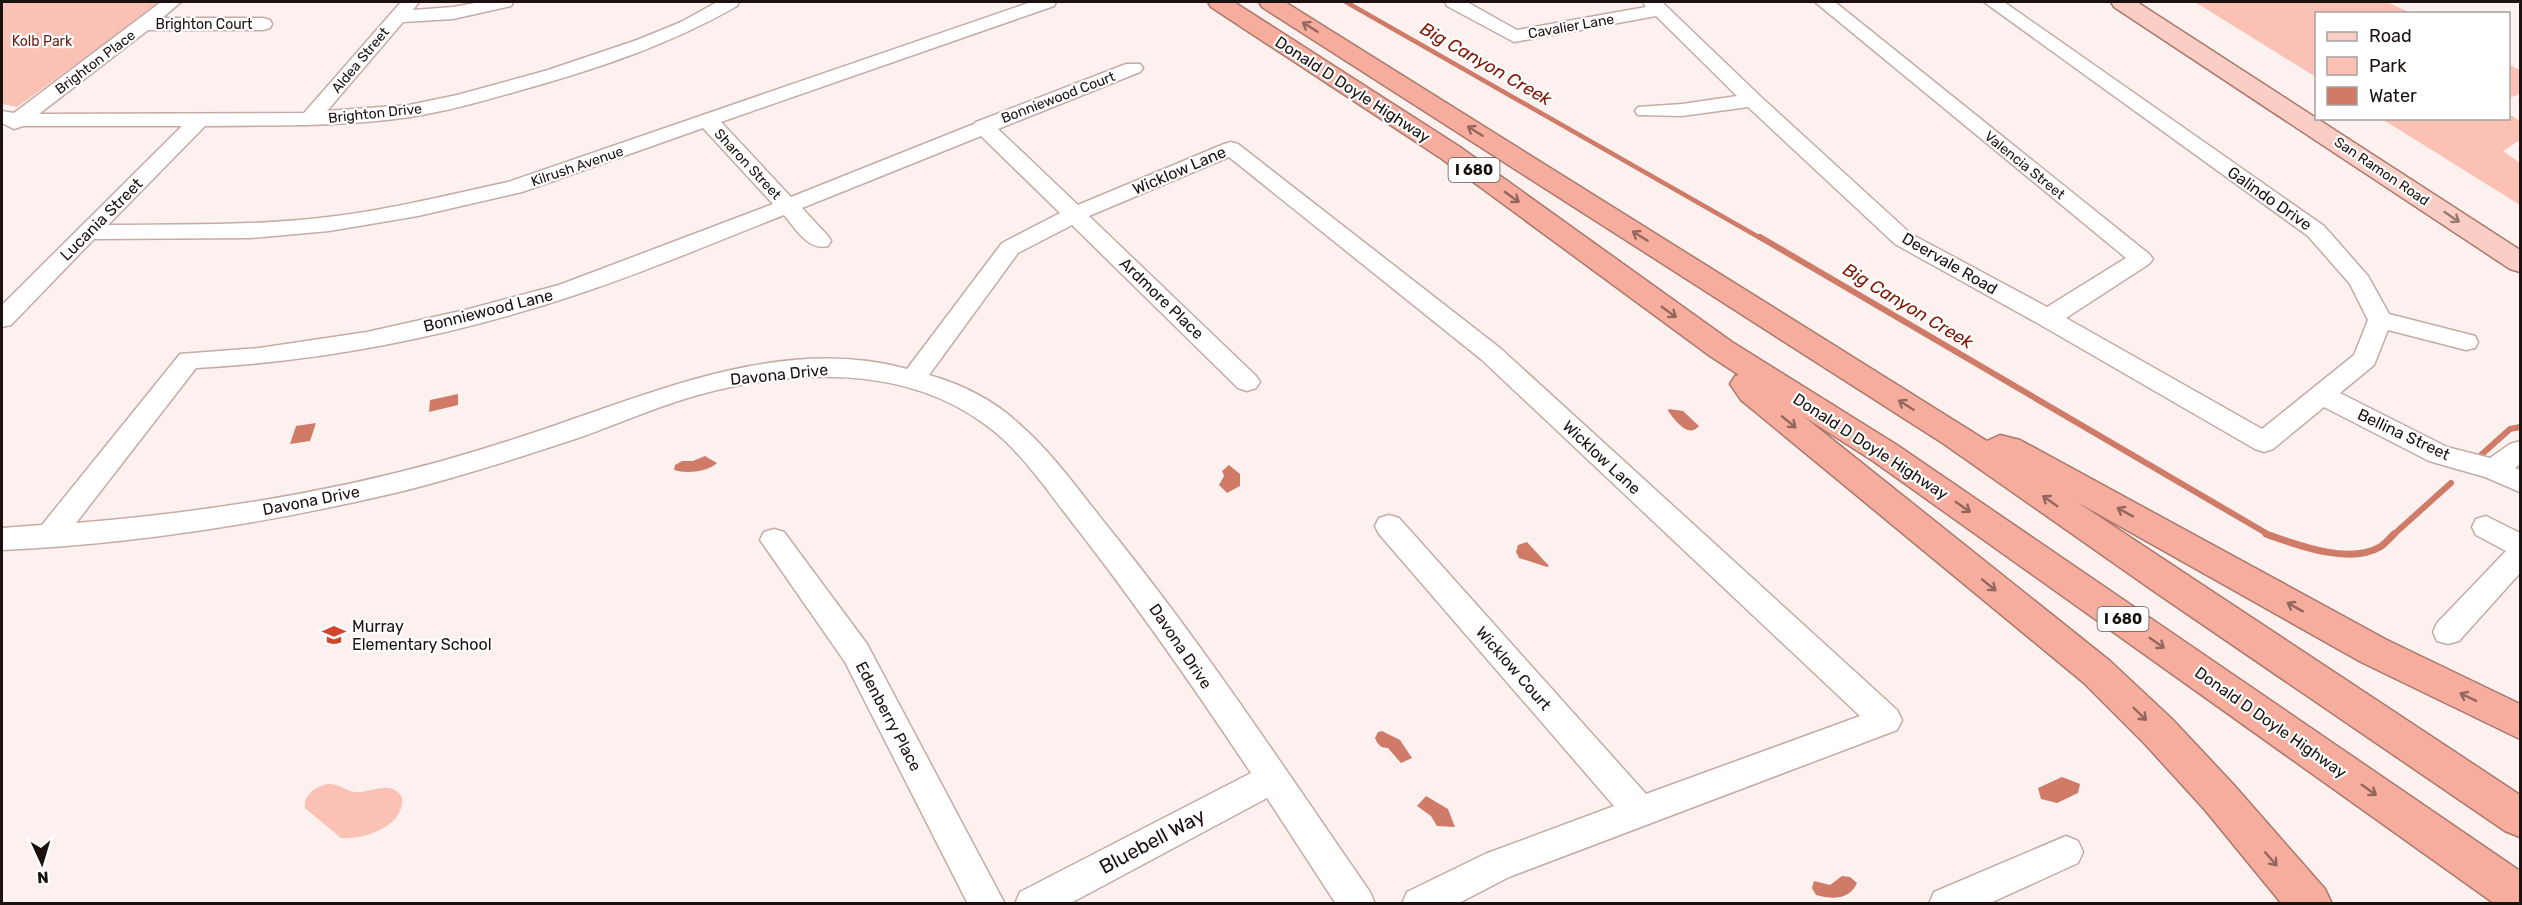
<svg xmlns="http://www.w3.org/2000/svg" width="2522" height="905" font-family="Rubik,sans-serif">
	<rect width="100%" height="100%" fill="#fdf1ef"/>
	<g fill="#fac1b4">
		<polygon points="2,2 159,2 132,24 17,107 2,104"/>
		<polygon points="2195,2 2387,2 2411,13 2316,14 2316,77"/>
		<polygon points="2508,64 2520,70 2520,94 2509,98"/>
		<polygon points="2509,114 2520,121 2520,140 2503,151 2520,163 2520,205 2382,119 2508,118"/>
		<path d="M328 784C341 784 345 791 355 792 370 794 392 778 402 798 405 826 364 840 341 838L305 808C304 794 315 787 328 784Z"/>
	</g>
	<g fill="#d07a68">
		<polygon points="458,394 458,405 429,412 430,400"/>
		<path d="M1669 409 1683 411 1699 426C1688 439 1675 420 1668 411Z"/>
		<polygon points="316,423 310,441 290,444 296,426"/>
		<path d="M705 456 717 463C707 472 687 474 674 470L675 465 682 461H693Z"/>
		<polygon points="1229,465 1240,474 1240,486 1227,493 1219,485 1224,476 1222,471"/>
		<polygon points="1527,542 1549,566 1547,567 1519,558 1516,552 1518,545"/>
		<path d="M1382 731 1400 740 1412 758 1401 763 1388 748C1381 748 1378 745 1375 738L1378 732Z"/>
		<polygon points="2062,777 2080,784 2078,793 2057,803 2041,799 2038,788"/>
		<polygon points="1426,796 1448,809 1455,827 1437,826 1431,816 1417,806"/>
		<path d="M1842 876 1850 877 1857 883C1849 901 1831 899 1816 895L1812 888 1814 881 1830 885Z"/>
	</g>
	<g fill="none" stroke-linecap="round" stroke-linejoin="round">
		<polyline stroke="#d07a68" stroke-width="4.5" points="1346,2 1762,239"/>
		<g stroke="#d07a68" stroke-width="6">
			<polyline points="1760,237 2271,536"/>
			<polyline points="2481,455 2510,429 2520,427"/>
			<polyline points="2392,536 2451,483"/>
		</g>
		<path stroke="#d07a68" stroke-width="7" d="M2266 534C2297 545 2349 565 2380 547 2385 544 2390 538 2394 534"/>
		<g stroke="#c5aba5" stroke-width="3">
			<g id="minor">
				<path d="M161 2H181L162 18H263L270 20 272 24 270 28 263 30H148L39 114 304 113 401 2H419L413 10 453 7 481 2H513L511 6 453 19 403 22 327 111 409 105 457 95 548 70 637 40 681 22 717 2H739L737 6C669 45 599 68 525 89 487 100 449 111 410 117 343 127 273 125 205 126L108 225C181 224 255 226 328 217 388 210 448 195 508 182L1031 2H1056L1054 6 721 122 791 197 974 124 976 122 1126 64H1140L1143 68 1140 72 998 129 1078 205 1224 144 1231 142 1238 144 1500 348 1897 710 1902 720 1897 730 1509 877 1457 904H1402L1407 892 1485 854 1614 806 1379 534 1375 526 1379 518 1389 515 1399 518 1646 794 1860 716 1482 360 1229 157 1089 216 1256 376 1260 382 1256 388 1247 391 1238 388 1072 225 1018 253 929 375C961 384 993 400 1017 422 1054 454 1082 495 1112 532 1205 647 1286 771 1370 892L1375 904H1336L1267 798 1069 904H1015L1020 892 1251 773C1193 686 1133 600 1068 517 1043 485 1019 449 986 425 904 364 792 369 698 395 658 406 620 423 581 437 521 457 460 477 399 492 268 523 136 544 2 550V528L42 525 180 354 259 348 367 332 465 310 559 285 773 204 703 128 522 192 418 216 329 231 250 238 94 239 11 325 2 327V305L182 126H23L14 129 2 123V111L14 113ZM981 136 1060 213 1002 243 907 369C795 338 680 382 576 418 532 434 487 448 442 461 323 494 199 513 76 523L196 368C324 361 453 336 575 295 646 272 715 242 784 215 796 229 808 251 828 246L831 241 828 236 802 208Z"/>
				<polygon points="1445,2 1467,2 1517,30 1646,7 1643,2 1662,2 1760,96 1911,234 2047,307 2126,258 1815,2 1835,2 2149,254 2153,259 2149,264 2066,318 2262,429 2354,355 2368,320 2350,284 2308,236 1984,2 2004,2 2324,226 2368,276 2389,314 2475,336 2478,342 2475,348 2466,350 2388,330 2374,365 2340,393 2447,447 2490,458 2510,444 2520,441 2520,464 2515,468 2520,470 2520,492 2485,477 2429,461 2324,407 2273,449 2264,452 2255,449 2039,324 1895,244 1748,107 1682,116 1638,115 1635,111 1638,107 1682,104 1737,96 1656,16 1514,42 1447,6"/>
				<polygon points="2486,516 2520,533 2520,573 2459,641 2448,644 2437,641 2433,632 2437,623 2506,551 2476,535 2472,527 2476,519"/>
				<polygon points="774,529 784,532 867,644 1005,904 968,904 845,662 760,540 764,532"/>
				<polygon points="2066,836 2078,841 2083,852 2078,863 1988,904 1929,904 1934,892"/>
			</g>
		</g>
		<g stroke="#aa776c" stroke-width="3">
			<polygon id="major" points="2111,2 2137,2 2520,250 2520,272 2510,269 2114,7"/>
		</g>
		<g stroke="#aa776c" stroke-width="3">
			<g id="highway">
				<polygon points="1208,2 1234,2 1460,147 1732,342 1897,445 2520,871 2520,904 2495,904 1873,461 1803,416 2110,661 2172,719 2233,784 2325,889 2332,904 2282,904 2205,810 2144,743 2084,683 1741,400 1730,384 1735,376 1739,375 1710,356 1442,159 1211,7"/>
				<polygon points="1259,2 1285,2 1987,441 2000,435 2020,440 2387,640 2520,704 2520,739 2361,662 2077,502 2520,795 2520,837 2505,831 2155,592 1944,444 1262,7"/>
			</g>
		</g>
		<use href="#minor" fill="#fff" fill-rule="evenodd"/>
		<use href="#major" fill="#facec4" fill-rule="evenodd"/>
		<use href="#highway" fill="#f7ad9d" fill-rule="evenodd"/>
	</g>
	<defs><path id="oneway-shaft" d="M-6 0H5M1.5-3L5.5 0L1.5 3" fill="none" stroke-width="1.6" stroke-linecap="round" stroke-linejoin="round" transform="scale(1.5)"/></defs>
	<g stroke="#94675e">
		<use href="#oneway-shaft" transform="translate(1310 27) rotate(-148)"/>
		<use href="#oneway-shaft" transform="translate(1475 131) rotate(-148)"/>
		<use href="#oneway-shaft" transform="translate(1512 197) rotate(36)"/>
		<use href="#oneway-shaft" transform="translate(1640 236) rotate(-148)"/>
		<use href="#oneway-shaft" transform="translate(1669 312) rotate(36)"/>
		<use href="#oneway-shaft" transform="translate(1906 405) rotate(-148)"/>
		<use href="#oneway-shaft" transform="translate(1789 422) rotate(39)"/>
		<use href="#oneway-shaft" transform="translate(2050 501) rotate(-145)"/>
		<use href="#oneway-shaft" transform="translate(1963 507) rotate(35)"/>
		<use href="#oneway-shaft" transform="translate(2125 512) rotate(-151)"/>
		<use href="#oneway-shaft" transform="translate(1989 585) rotate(39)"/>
		<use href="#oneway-shaft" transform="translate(2295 607) rotate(-151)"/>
		<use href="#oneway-shaft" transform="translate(2157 643) rotate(35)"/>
		<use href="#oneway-shaft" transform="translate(2468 697) rotate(-154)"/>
		<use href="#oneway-shaft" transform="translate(2140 714) rotate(44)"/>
		<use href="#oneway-shaft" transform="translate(2369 790) rotate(35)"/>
		<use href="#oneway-shaft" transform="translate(2271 859) rotate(49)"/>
	</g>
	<use stroke="#967973" href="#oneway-shaft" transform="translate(2452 217) rotate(34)"/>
	<defs>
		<g id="school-bare" transform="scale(1.8)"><path d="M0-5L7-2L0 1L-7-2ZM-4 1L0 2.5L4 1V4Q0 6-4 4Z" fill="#d0452c" stroke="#fff" stroke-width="2.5" paint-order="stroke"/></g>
	</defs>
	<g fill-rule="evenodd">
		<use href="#school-bare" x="334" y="635"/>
	</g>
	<g text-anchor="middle" stroke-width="4.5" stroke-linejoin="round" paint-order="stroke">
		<g font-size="14" fill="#1b1210" stroke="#fff">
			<text x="204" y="29">Brighton Court</text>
			<text transform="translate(1571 26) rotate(-10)" y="5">Cavalier Lane</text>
			<text transform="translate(360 60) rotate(-50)" y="5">Aldea Street</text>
			<text transform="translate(95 62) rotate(-37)" y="5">Brighton Place</text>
			<text transform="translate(1058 97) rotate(-21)" y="5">Bonniewood Court</text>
			<text transform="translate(375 113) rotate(-6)" y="5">Brighton Drive</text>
			<text transform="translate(748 164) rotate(47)" y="5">Sharon Street</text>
			<text transform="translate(2025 165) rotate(39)" y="5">Valencia Street</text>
			<text transform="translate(577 166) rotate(-19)" y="5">Kilrush Avenue</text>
			<text transform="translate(2382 171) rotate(34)" y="5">San Ramon Road</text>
		</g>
		<g font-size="14" fill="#6c1e10" stroke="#fff">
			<text x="42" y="46">Kolb Park</text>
		</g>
		<g fill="#fff" stroke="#5f5958" stroke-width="1.5">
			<rect x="1448.5" y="158" width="51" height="24" rx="4.5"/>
			<rect x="2097.5" y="607" width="51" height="24" rx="4.5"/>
		</g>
		<g font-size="15" font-weight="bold" fill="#1b1210">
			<text x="1474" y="175">I 680</text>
			<text x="2123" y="624">I 680</text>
		</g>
		<g font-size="16" fill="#1b1210" stroke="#fff">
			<text transform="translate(1353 89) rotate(33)" y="6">Donald D Doyle Highway</text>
			<text transform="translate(1179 170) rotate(-23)" y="6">Wicklow Lane</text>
			<text transform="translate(2270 198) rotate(35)" y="6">Galindo Drive</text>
			<text transform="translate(101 219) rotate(-45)" y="6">Lucania Street</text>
			<text transform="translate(1950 263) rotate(30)" y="6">Deervale Road</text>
			<text transform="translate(1162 298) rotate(44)" y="6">Ardmore Place</text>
			<text transform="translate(488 310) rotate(-14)" y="6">Bonniewood Lane</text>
			<text transform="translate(779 374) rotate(-6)" y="6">Davona Drive</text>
			<text transform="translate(2404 434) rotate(25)" y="6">Bellina Street</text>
			<text transform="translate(1871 446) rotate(33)" y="6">Donald D Doyle Highway</text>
			<text transform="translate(1602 457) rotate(43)" y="6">Wicklow Lane</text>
			<text transform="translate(311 500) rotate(-11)" y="6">Davona Drive</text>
			<text transform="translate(1181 646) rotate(56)" y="6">Davona Drive</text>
			<text transform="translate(1514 668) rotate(49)" y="6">Wicklow Court</text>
			<text transform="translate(889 716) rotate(62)" y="6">Edenberry Place</text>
			<text transform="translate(2271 722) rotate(35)" y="6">Donald D Doyle Highway</text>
		</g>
		<g font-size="16" fill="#1b1210" stroke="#fff" text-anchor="start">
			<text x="352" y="632">Murray<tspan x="352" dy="18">Elementary School</tspan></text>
		</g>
		<g font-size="18" font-style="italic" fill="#7f1603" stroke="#fff">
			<text transform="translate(1486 64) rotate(30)" y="6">Big Canyon Creek</text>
			<text transform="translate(1908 306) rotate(31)" y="6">Big Canyon Creek</text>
		</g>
		<g font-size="20" fill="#1b1210" stroke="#fff">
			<text transform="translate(1152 841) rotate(-28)" y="7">Bluebell Way</text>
		</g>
	</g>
	<rect width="2522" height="905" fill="none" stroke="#1b1210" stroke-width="6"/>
	<rect x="2315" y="12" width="195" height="108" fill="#ffffff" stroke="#a4a09f" stroke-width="1.5"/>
	<rect x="2327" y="32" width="30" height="9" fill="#facec4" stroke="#a4a09f" stroke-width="1.5"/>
	<text x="2369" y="42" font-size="18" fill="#1b1210">Road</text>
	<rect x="2327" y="57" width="30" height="18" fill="#fac1b4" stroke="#a4a09f" stroke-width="1.5"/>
	<text x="2369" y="72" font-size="18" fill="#1b1210">Park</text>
	<rect x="2327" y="87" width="30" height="18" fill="#d07a68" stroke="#a4a09f" stroke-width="1.5"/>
	<text x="2369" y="102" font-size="18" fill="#1b1210">Water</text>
	<g transform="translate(42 863) rotate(176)" stroke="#ffffff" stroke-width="4.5" paint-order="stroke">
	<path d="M0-4.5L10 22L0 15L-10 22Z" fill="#1b1210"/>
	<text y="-9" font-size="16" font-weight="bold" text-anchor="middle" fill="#1b1210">N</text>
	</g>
</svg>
